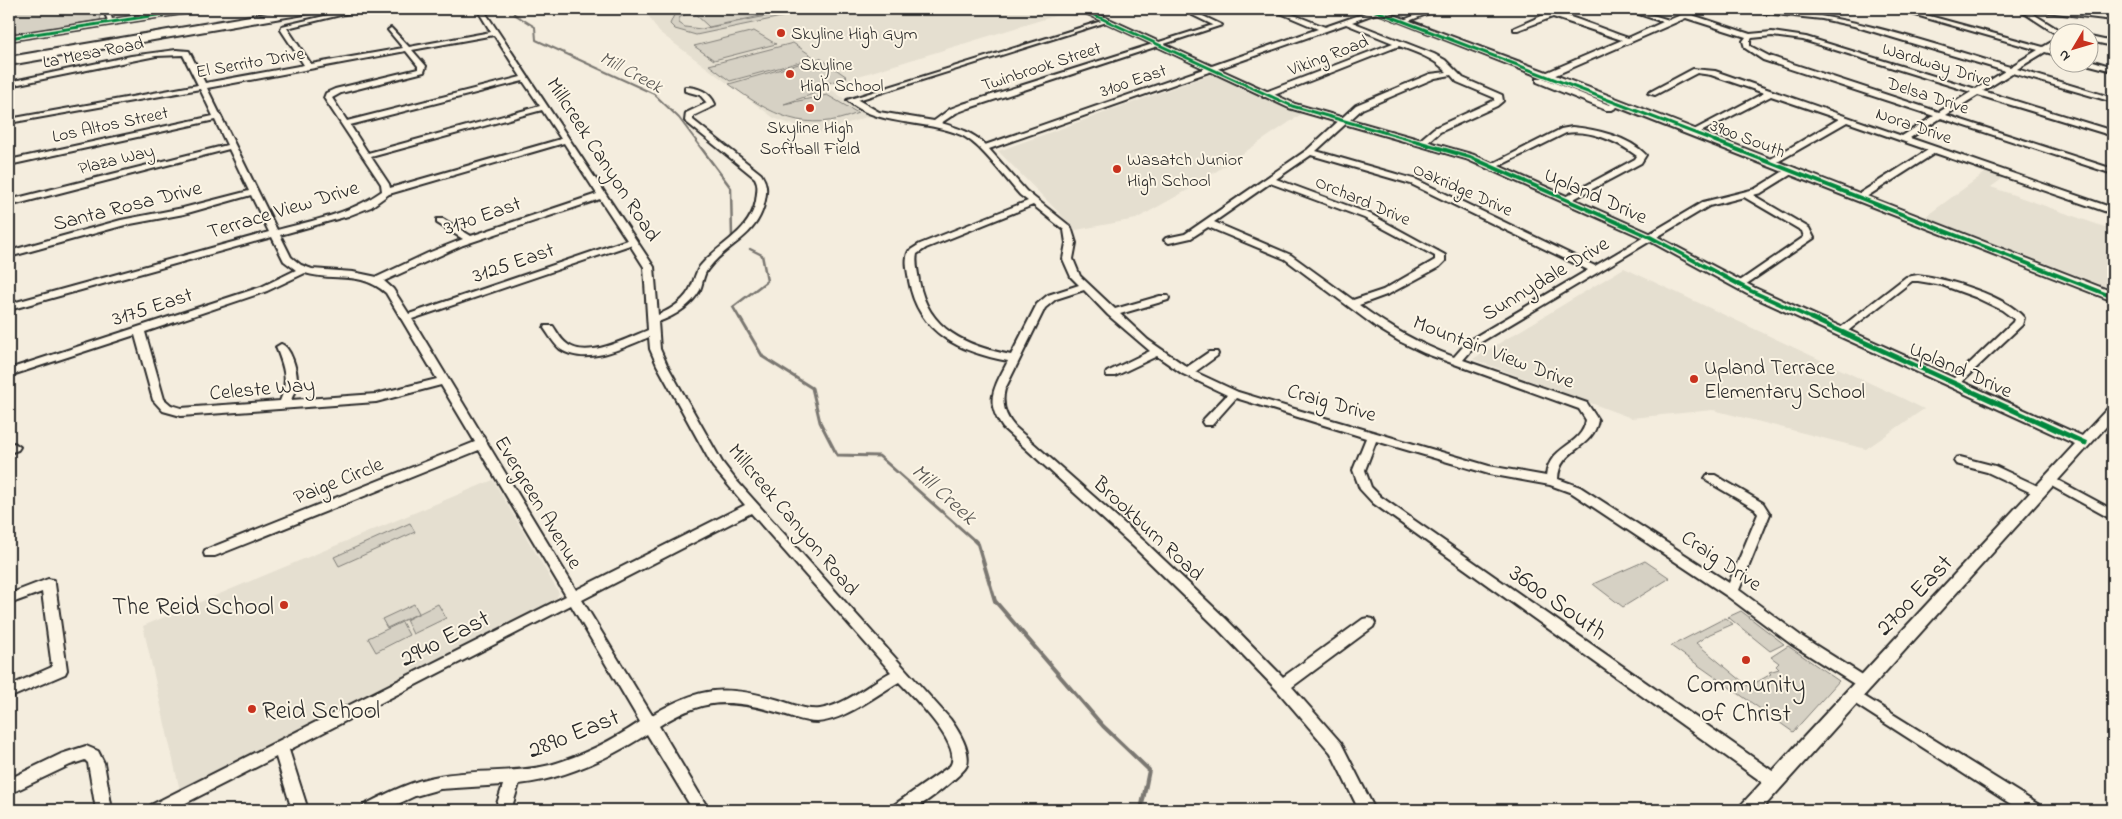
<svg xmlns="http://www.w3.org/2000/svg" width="2122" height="819" font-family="'Indie Flower',sans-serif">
	<rect width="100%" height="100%" fill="#f4edde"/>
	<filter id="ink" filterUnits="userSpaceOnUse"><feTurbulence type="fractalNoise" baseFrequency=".02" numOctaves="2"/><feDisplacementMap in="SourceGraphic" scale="10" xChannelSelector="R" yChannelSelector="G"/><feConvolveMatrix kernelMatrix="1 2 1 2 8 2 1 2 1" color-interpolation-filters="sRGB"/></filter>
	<g filter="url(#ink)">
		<g fill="#e5dfd0">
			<polygon points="644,9 1073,9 1074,10 826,86 869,116 817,134 774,118 659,32"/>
			<polygon points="1212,74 1303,113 1193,187 1136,219 1076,230 998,151"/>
			<polygon points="1989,170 2006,176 1991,187 2113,230 2113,289 1925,217"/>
			<polygon points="1624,268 1904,399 1924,409 1866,449 1713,410 1631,418 1473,359"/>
			<polygon points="493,480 559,593 555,601 180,791 143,626"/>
		</g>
		<g fill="#d6d1c4" stroke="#807e78">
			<polygon points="9,9 98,9 101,20 9,35"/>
			<polygon points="689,9 704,9 688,13 679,18 679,23 685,27 701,29 802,9 819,9 696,35 675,29 670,24 674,15"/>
			<polygon points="714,9 793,9 709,27 694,13"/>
			<polygon points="754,31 776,44 714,60 694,46"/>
			<polygon points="793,43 815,58 730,81 709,65"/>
			<path d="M820 58 847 77 822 85 824 88 822 91 784 104 827 95 858 113C806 134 771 115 729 84Z"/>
			<polygon points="410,523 415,532 339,566 334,557"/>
			<polygon points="1645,561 1670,578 1623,607 1593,584"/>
			<polygon points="414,604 419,613 387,628 382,619"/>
			<polygon points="438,604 446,618 413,634 406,620"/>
			<polygon points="1741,611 1784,644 1770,651 1728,617"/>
			<polygon points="1725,618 1733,624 1710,634 1696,643 1748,686 1754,681 1757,682 1771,674 1769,672 1779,669 1776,666 1779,663 1771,657 1788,646 1839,681 1793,732 1671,646"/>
			<polygon points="402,622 409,635 376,652 368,638"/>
		</g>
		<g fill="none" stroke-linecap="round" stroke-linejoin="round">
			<polyline stroke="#7a7771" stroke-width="2" points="515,9 514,14 535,27 536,40 654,94 679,118 697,142"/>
			<g stroke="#7a7771" stroke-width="2.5">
				<polyline points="696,141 731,188 732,238"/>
				<polyline points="740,319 733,307 767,281 762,255 750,249"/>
			</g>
			<polyline stroke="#7a7771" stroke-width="3" points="740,318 763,357 812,388 820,422 837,455 879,456 975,541"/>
			<polyline stroke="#7a7771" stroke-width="4" points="974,540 978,544 995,601 1103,726 1149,770 1141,810"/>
			<g stroke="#2b2b2b" stroke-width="4">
				<g id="minor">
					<polygon points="103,9 109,9 113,23 109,23"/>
					<path d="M354 9H365L287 28 311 64 403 48 388 30 391 28 409 47 491 32 477 9H483L654 267 658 315C672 309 686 300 692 285 695 278 696 270 702 264 720 243 750 232 756 201 757 192 759 185 755 178L685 121 686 113 707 103 700 95 685 91V87C698 87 710 92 715 104L714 106 693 116V120L761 174C767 183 767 190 765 200 758 238 727 243 708 269 703 275 703 283 700 290 691 306 675 316 658 322L660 349 667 365 722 462 735 479 950 719C958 730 971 750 967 765 965 773 920 808 911 810 906 812 898 810 892 810L894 805 950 766C964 746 913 697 899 682 876 695 844 721 817 722 803 722 789 715 776 712 728 698 702 699 659 726L709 810H693L647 734C609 758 565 779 519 784L511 810H495L503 785 440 789 415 796 385 810H362L364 805C388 793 413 780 439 776 476 769 514 774 550 765 582 756 613 740 640 722L571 605 289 750 308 810H292L276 757 172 810H149L151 805 566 596 479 450 215 556H205L204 553 205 550 475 442 441 385 376 402 181 416 163 411 153 400 135 335 9 376V369L261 287 296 270 284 261 272 237 9 310V304L269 232 251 195 184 214 125 225 9 257V251L121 220 183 208 249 191 229 149 9 206V200L227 145 215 120 9 165V160L213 116 200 89 9 123V119L198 85 183 55 156 56 131 61 9 86V82L131 56 176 50 189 51 205 83 304 65 281 30 282 26ZM494 35 521 77 347 121 332 98 341 93 424 72 426 66 412 50ZM406 51 418 66V69L335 89 326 93 324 98 381 184 382 191C350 214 314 220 277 230L207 88ZM523 81 540 106 368 153 350 125ZM542 110 561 139 390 188 389 184 371 157ZM564 143 597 194 471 236 443 219H437V223L463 239 428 253 377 277 353 272 312 269 301 265 291 257 280 235 348 216 371 207 389 194ZM600 199 627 240 409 314 393 289 384 281 463 245ZM630 245 644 267 648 330C628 338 587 360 567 344 561 340 557 332 553 326H545L544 328C549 335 554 344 560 349 586 367 625 347 649 337L650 349 657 365 713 467 745 505 576 590 412 319ZM305 273C335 282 360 270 386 293L437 379 376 394 291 400C294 394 296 387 297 380 297 370 291 347 281 344L276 347C284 367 289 381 280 401L181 408 171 405 164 399 145 332 267 291ZM751 513 891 672C869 684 846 705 820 709 807 711 792 704 779 700 726 685 700 686 652 715L582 600Z"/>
					<path d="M1180 9H1188L1222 25 969 108 956 113 941 123C958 128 973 132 985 145L1318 29 1271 9H1279L1325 27 1377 9 1380 11 1379 12 1352 22 1434 54 1445 60 1463 78 1502 95 1503 101 1497 106 1440 132 1426 144H1420V140L1434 128 1495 100V98L1457 82 1451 75 1435 78 1362 109 1316 151 1417 180 1595 266 1703 202 1755 189 1789 168H1795V172L1761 193 1753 195 1809 228 1814 238 1742 287H1736L1734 285 1804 237 1802 231 1744 197 1709 206 1476 345 1463 360 1587 403 1598 420C1593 450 1559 448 1558 479L1580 487 1729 583 1758 514 1755 509 1707 481 1705 478 1707 475H1715L1763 503 1770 514 1739 590 1801 636 1869 679 1871 683 1869 687 1864 689 1859 687 1791 644 1727 596 1572 493 1550 485 1489 474 1376 441 1365 470 1371 487 1381 497 1781 777 1783 782 1781 787 1775 789 1769 787 1373 503 1360 489 1353 470 1366 438 1236 398 1212 425H1204L1202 422 1204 419 1227 395 1183 374 1157 356 1115 376H1107L1106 374 1107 372 1150 351 1108 315 1084 290 1056 299 1045 308 1005 389C1001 404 1005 416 1015 427L1144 541 1226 619 1283 677 1363 619 1368 618 1373 619 1375 623 1373 627 1292 687 1341 743 1375 810H1359L1331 753 1277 690 1216 627 1134 547 1003 428C984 401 994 388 1008 361 961 352 918 334 909 281 908 272 904 260 909 251L920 244 1028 201 1020 195C1005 178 980 143 961 135 925 119 877 127 847 100L1105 20 1110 21 858 100 879 112 934 121 950 109 963 104 1213 25ZM1346 24 1393 43 1263 93V97H1269L1399 46C1417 53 1434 58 1447 72L1430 74 1356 105 1307 150 1185 234 1166 238 1164 240 1169 243 1191 238 1208 227 1285 259 1376 327 1399 341 1424 353 1579 409 1586 420C1582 447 1549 445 1546 476L1489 466 1291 408 1238 392 1195 372 1217 356 1218 354 1217 352H1209L1187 367 1148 340 1120 314 1168 300 1169 298 1168 296H1160L1115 309 1080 276 1073 259 1076 243 1071 227 1026 191 989 149ZM1311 155 1411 184 1588 270 1468 341 1454 357C1419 344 1389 327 1359 305L1389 294 1439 267 1445 261V255L1370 214 1276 179ZM1270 183 1364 218 1435 256V260L1383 290 1353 300 1291 255 1214 222ZM1033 205 1064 230 1066 243 1063 259 1071 277 1079 285 1048 295 1037 304 1011 355C966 346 928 330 919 281 918 272 915 263 917 254L926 248Z"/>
					<polygon points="1431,9 1440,9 1406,22 1401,21"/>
					<path d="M1534 9C1557 9 1604 30 1628 38L1663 22 1624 9H1633L1669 20 1695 9H1703L1692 15 1750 34 1772 32 1806 37 1976 89 2005 71 1854 26 1822 19 1745 11 1742 9C1758 8 1775 10 1791 12 1866 20 1938 46 2010 67L2038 50 1895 9H1904L2043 47 2060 37V42L2049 49 2060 52V56L2045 52 2017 69 2113 98V102L2012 73 1983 91 2113 131V136L1978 95 1946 115 2113 169V174L1941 118 1910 138 2113 208V214L1935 153 1863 199H1857V195L1928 150 1847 122 1772 165 1769 164V160L1839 119 1771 96 1695 135 1691 133 1692 131 1764 93 1711 75 1697 73 1655 95 1648 93 1693 69 1715 71 1902 136 1934 116 1763 60 1745 48 1743 41 1746 37 1686 18 1551 77H1545V73L1622 40 1553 17 1518 30H1514V28L1546 14ZM1772 36 1803 40 1971 92 1939 112 1769 56 1750 46V41L1752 38Z"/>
					<polygon points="2018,9 2025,9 2062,32 2060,32 2060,36 2058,35"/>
					<polygon points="2035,9 2052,9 2113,16 2113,20 2038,11"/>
					<polygon points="2090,37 2113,42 2113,46 2090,41"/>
					<polygon points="2090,60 2113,67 2113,71 2086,64 2090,62"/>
					<polygon points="1537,78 1543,78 1609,105 1620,101 1624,103 1612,110 1606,110 1537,82"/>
					<path d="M1572 127C1596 129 1629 137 1646 155L1641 163 1566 203 1563 202V198L1635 159 1637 156C1619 142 1590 129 1566 133L1495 168 1492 169 1488 166 1561 129Z"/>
					<path d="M1918 275C1945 278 2007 296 2024 318L2022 325 1958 385H1950L1949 383 2013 322 2014 319 2002 310 1975 297 1942 285 1918 281H1912L1844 334H1836L1835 332 1906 277Z"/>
					<polygon points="14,443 20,447 18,450 9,453 9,445"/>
					<polygon points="1960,457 1995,466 2044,489 2046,492 2044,495 2036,495 1987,472 1956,464 1954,461 1956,458"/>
					<polygon points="2050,476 2113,510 2113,520 2046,483 2044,480 2046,477"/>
					<polygon points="48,579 53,580 55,584 67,670 65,674 9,698 9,686 52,667 42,592 9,604 9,594"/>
					<polygon points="1854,690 2039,805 2041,810 2020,810 1849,700 1847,696 1849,692"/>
					<polygon points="86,746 98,751 104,763 112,810 96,810 88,763 85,760 70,765 9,794 9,779 61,754"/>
				</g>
			</g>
			<g stroke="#2b2b2b" stroke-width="4">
				<polygon id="tertiary" points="1077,9 1087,9 1295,104 1474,155 1654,235 1755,288 2082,436 2108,408 2113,407 2113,419 1761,810 1739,810 1742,804 2075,444 1747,294 1646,239 1466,159 1289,108"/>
			</g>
			<g stroke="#2b2b2b" stroke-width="4">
				<polygon id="secondary" points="1367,9 1378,9 1587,87 2113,292 2113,301"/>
			</g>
			<g stroke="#2b2b2b" stroke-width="3">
				<polygon id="primary" points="177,9 200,9 195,12 9,41 9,35"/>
			</g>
			<g stroke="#2b2b2b" stroke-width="4">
				<polygon id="motorway" points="291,9 316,9 310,13 9,65 9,57"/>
			</g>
			<use href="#minor" fill="#fcf5e5" fill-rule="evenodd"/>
			<use href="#tertiary" fill="#fcf5e5" fill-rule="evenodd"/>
			<use href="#secondary" fill="#fcf5e5" fill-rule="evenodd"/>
			<use href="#primary" fill="#fcf5e5" fill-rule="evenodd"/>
			<use href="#motorway" fill="#fcf5e5" fill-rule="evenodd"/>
			<g stroke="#fcf5e5" stroke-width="5">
				<g id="cycleway-far2">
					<polyline points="1081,9 1292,106 1418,142"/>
					<polyline points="1371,9 1718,142"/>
					<polyline points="9,38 195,9"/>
				</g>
			</g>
			<g stroke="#fcf5e5" stroke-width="6">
				<g id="cycleway-far1">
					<polyline points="1414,141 1470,157 1650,237 1751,291 1813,319"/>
					<polyline points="1715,141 2113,297"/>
				</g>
			</g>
			<g stroke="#fcf5e5" stroke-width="8">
				<polyline id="cycleway" points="1811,318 2085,443"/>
			</g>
			<use href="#cycleway-far2" stroke="#00873e" stroke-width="3"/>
			<use href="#cycleway-far1" stroke="#00873e" stroke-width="4"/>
			<use href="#cycleway" stroke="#00873e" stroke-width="5"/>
		</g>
	</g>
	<g fill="#c8321e" stroke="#fcf5e5" stroke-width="2">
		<circle cx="781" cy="33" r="5"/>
		<circle cx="790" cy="74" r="5"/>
		<circle cx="810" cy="108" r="5"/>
		<circle cx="1117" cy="169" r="5"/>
		<circle cx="1694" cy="379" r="5"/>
		<circle cx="284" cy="605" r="5"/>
		<circle cx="1746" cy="660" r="5"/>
		<circle cx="252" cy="709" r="5"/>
	</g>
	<g text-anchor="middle" stroke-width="4" stroke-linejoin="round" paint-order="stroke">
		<g font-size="18" fill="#2b2b2b" stroke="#fcf5e5" text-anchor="start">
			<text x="791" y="39">Skyline High Gym</text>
			<text x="800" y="70">Skyline<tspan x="800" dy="21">High School</tspan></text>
			<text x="810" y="133" text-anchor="middle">Skyline High<tspan x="810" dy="21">Softball Field</tspan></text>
			<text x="1127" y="165">Wasatch Junior<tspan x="1127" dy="21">High School</tspan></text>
		</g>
		<g font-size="18" fill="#2b2b2b" stroke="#fcf5e5">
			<text transform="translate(93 52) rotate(-11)" y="6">La Mesa Road</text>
			<text transform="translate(1328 55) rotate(-21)" y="6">Viking Road</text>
			<text transform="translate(250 62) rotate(-10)" y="6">El Serrito Drive</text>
			<text transform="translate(1937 64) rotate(17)" y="6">Wardway Drive</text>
			<text transform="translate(1041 66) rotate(-18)" y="6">Twinbrook Street</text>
			<text transform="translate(1133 80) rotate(-19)" y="6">3100 East</text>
			<text transform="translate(1928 95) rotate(18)" y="6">Delsa Drive</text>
			<text transform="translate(110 124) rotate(-12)" y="6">Los Altos Street</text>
			<text transform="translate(1914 125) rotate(19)" y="6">Nora Drive</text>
			<text transform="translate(1748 138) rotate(21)" y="6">3900 South</text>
			<text transform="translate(116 159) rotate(-14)" y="6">Plaza Way</text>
			<text transform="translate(1463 189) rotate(24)" y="6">Oakridge Drive</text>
			<text transform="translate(1363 200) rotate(23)" y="6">Orchard Drive</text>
		</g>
		<g font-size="19" font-style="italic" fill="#595754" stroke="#fcf5e5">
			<text transform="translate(632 71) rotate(28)" y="7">Mill Creek</text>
		</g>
		<g font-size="21" fill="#2b2b2b" stroke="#fcf5e5">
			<text transform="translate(604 159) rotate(57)" y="7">Millcreek Canyon Road</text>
			<text transform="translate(1596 195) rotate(24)" y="7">Upland Drive</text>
			<text transform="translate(127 205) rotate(-14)" y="7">Santa Rosa Drive</text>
			<text transform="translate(283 209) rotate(-17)" y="7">Terrace View Drive</text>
			<text transform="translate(482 215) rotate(-19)" y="7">3170 East</text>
			<text transform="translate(513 262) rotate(-19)" y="7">3125 East</text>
			<text transform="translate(1545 278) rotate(-31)" y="7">Sunnydale Drive</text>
			<text transform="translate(152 306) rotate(-18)" y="7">3175 East</text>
			<text transform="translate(1494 351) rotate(21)" y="7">Mountain View Drive</text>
			<text transform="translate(1961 369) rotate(24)" y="7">Upland Drive</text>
			<text transform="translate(262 388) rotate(-5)" y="7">Celeste Way</text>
			<text transform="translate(1332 402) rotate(16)" y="7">Craig Drive</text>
			<text transform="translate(338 480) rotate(-22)" y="7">Paige Circle</text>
			<text transform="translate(539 502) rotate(59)" y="7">Evergreen Avenue</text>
			<text transform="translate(794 519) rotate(50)" y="7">Millcreek Canyon Road</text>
			<text transform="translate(1149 528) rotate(43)" y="7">Brookburn Road</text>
			<text transform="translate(1722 560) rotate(34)" y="7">Craig Drive</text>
		</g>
		<g font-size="21" fill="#2b2b2b" stroke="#fcf5e5" text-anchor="start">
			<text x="1704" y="374">Upland Terrace<tspan x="1704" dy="24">Elementary School</tspan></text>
		</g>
		<g font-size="22" font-style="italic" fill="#595754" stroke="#fcf5e5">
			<text transform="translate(945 493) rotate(42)" y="8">Mill Creek</text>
		</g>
		<g font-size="25" fill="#2b2b2b" stroke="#fcf5e5">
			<text transform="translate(1913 594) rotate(-47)" y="9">2700 East</text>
			<text transform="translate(1559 601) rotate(35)" y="9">3600 South</text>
			<text transform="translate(444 637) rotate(-27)" y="9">2940 East</text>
			<text transform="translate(573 732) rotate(-22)" y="9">2890 East</text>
		</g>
		<g font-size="25" fill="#2b2b2b" stroke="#fcf5e5" text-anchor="end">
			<text x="274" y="614">The Reid School</text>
			<text x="1746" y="692" text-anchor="middle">Community<tspan x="1746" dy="29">of Christ</tspan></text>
			<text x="262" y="718" text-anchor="start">Reid School</text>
		</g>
	</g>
	<rect width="2122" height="819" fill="none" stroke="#fcf5e5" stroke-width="30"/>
	<rect x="15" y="15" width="2092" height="789" fill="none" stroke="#2b2b2b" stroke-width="2" filter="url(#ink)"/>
	<g transform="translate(2074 48) rotate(232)"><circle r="24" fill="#fcf5e5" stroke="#a8a49b"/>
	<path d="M0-4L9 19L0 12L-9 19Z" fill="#c8321e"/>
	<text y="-8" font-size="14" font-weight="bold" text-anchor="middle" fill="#2b2b2b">N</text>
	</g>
</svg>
